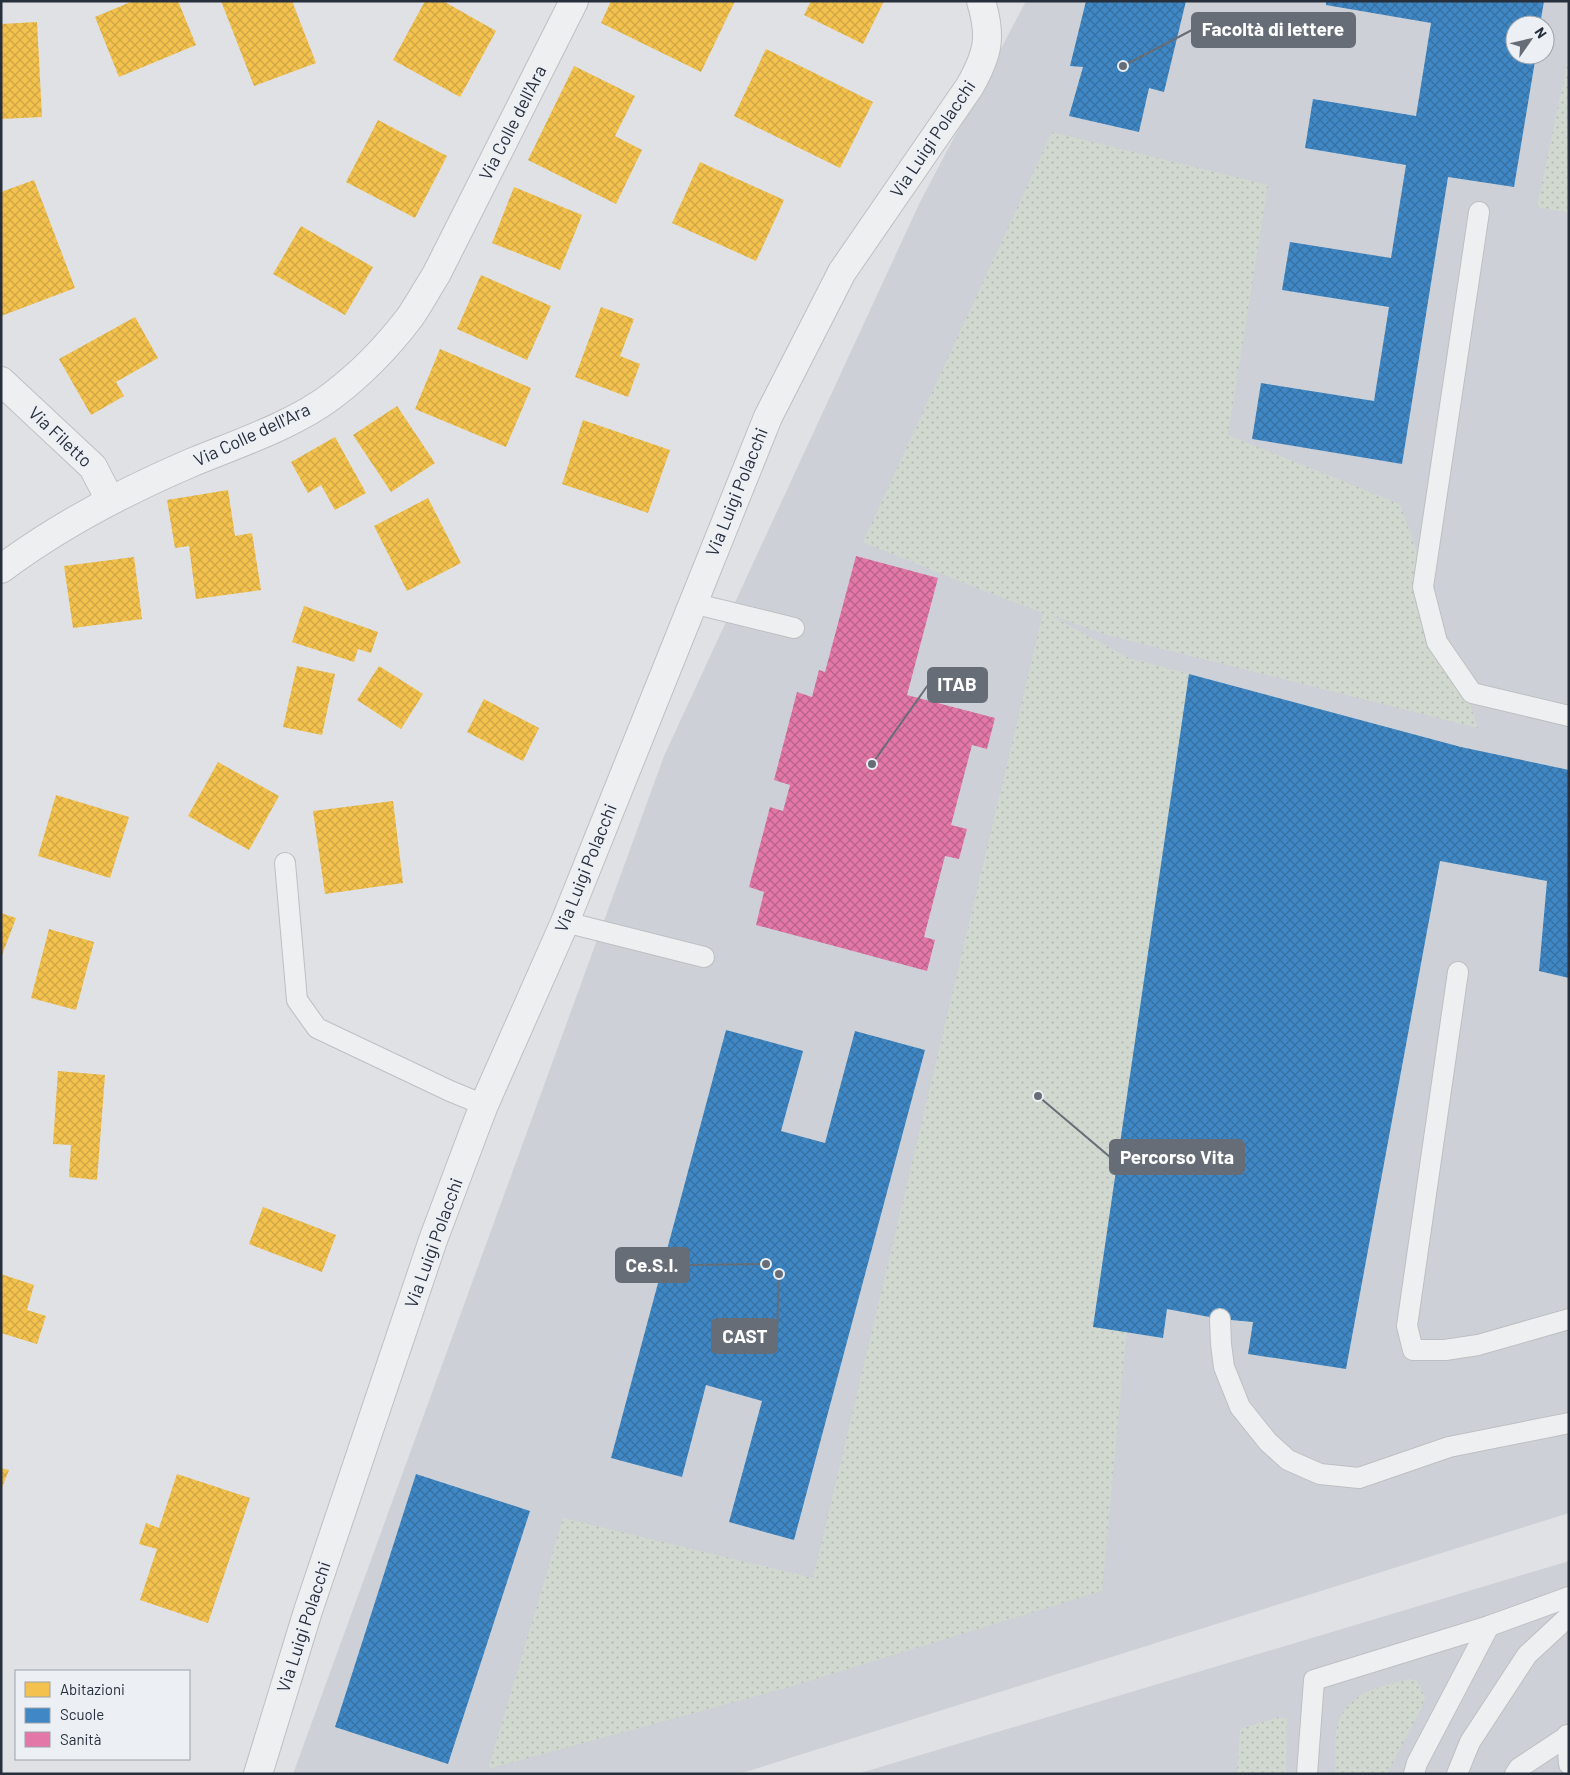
<svg xmlns="http://www.w3.org/2000/svg" width="1570" height="1775" font-family="Barlow,sans-serif">
	<defs>
		<pattern id="grass-dots" width="8" height="8" patternUnits="userSpaceOnUse" patternTransform="scale(1.25)"><rect width="8" height="8" fill="#d0d8cf"/><path d="M2 2h.1M6 6h.1" fill="none" stroke="#b3bab3" stroke-width="1.8" stroke-linecap="round"/></pattern>
		<pattern id="homes-cross-hatch" width="8" height="8" patternUnits="userSpaceOnUse" patternTransform="scale(1.25)"><rect width="8" height="8" fill="#f2c14e"/><path d="M0 0l8 8M0 8l8-8" fill="none" stroke="#d0a645"/></pattern>
		<pattern id="schools-cross-hatch" width="8" height="8" patternUnits="userSpaceOnUse" patternTransform="scale(1.25)"><rect width="8" height="8" fill="#3f88c5"/><path d="M0 0l8 8M0 8l8-8" fill="none" stroke="#3570a1"/></pattern>
		<pattern id="health-cross-hatch" width="8" height="8" patternUnits="userSpaceOnUse" patternTransform="scale(1.25)"><rect width="8" height="8" fill="#e377a8"/><path d="M0 0l8 8M0 8l8-8" fill="none" stroke="#b8628a"/></pattern>
	</defs>
	<rect width="100%" height="100%" fill="#dfe1e4"/>
	<g fill="#cdd1d7" fill-rule="evenodd">
		<path d="M1026 1H1569V1513L739 1774H293L664 756 920 202ZM1515 25H1545V55H1515Z"/>
		<polygon points="1569,1561 1569,1774 857,1774"/>
	</g>
	<g fill="url(#grass-dots)">
		<polygon points="1569,54 1569,213 1537,207"/>
		<polygon points="1052,132 1268,185 1228,435 1400,504 1478,728 1107,635 1048,614 1129,658 1189,674 1102,1591 786,1688 488,1769 563,1518 813,1578 1043,613 979,589 863,542"/>
		<path d="M1410 1679 1417 1681 1425 1697 1421 1709 1387 1774H1335C1336 1761 1334 1738 1337 1727 1347 1690 1378 1688 1410 1679Z"/>
		<polygon points="1279,1717 1287,1719 1286,1774 1237,1774 1240,1729"/>
	</g>
	<g fill="url(#homes-cross-hatch)">
		<polygon points="133,1 178,1 196,45 119,77 95,17"/>
		<polygon points="221,1 292,1 316,63 254,86"/>
		<polygon points="425,1 443,1 496,31 460,97 393,60"/>
		<polygon points="611,1 735,1 701,72 601,23"/>
		<polygon points="811,1 884,1 863,44 804,15"/>
		<polygon points="37,22 42,117 1,119 1,24"/>
		<polygon points="766,49 873,102 840,168 734,116"/>
		<polygon points="574,66 635,96 615,136 642,150 616,204 528,160"/>
		<polygon points="378,120 447,156 415,218 346,182"/>
		<polygon points="700,162 784,200 756,261 672,223"/>
		<polygon points="34,180 75,288 1,316 1,192"/>
		<polygon points="514,187 582,215 560,270 492,243"/>
		<polygon points="301,226 373,267 345,315 273,274"/>
		<polygon points="481,275 551,306 527,360 457,329"/>
		<polygon points="601,307 634,319 620,356 640,364 628,397 575,377"/>
		<polygon points="135,317 158,358 116,382 124,396 91,415 59,359"/>
		<polygon points="440,349 531,388 506,447 415,409"/>
		<polygon points="397,406 435,463 391,492 353,435"/>
		<polygon points="583,420 670,450 648,513 562,484"/>
		<polygon points="335,437 366,493 335,510 321,485 308,493 291,462"/>
		<polygon points="228,490 235,536 252,533 261,590 196,599 189,546 175,548 167,500"/>
		<polygon points="428,498 461,563 407,591 374,526"/>
		<polygon points="134,557 142,619 73,628 64,566"/>
		<polygon points="304,606 378,632 371,653 358,649 354,662 292,642"/>
		<polygon points="297,666 335,674 322,735 283,727"/>
		<polygon points="379,666 423,694 401,729 357,700"/>
		<polygon points="484,699 539,728 523,761 467,732"/>
		<polygon points="218,762 279,796 249,850 188,816"/>
		<polygon points="56,795 129,817 110,878 38,856"/>
		<polygon points="393,801 403,883 325,894 313,811"/>
		<polygon points="1,913 16,918 1,958"/>
		<polygon points="49,929 94,942 76,1010 31,998"/>
		<polygon points="58,1071 105,1075 97,1180 69,1177 71,1145 53,1144"/>
		<polygon points="263,1207 336,1235 322,1272 249,1244"/>
		<polygon points="1,1274 34,1285 27,1310 46,1316 37,1344 1,1333"/>
		<polygon points="1,1468 9,1470 1,1490"/>
		<polygon points="177,1474 250,1498 208,1623 140,1600 157,1549 139,1544 146,1523 159,1528"/>
	</g>
	<g fill="url(#schools-cross-hatch)">
		<polygon points="1086,1 1186,1 1164,92 1149,88 1139,132 1069,116 1083,67 1070,66"/>
		<polygon points="1326,1 1544,1 1540,25 1515,25 1515,55 1536,55 1514,187 1448,177 1402,464 1252,439 1261,383 1374,401 1389,307 1282,290 1290,242 1391,258 1406,165 1305,148 1313,99 1416,116 1431,23 1326,5"/>
		<polygon points="1189,674 1461,747 1569,770 1569,978 1539,971 1547,881 1440,861 1346,1369 1248,1354 1253,1322 1220,1319 1167,1309 1163,1338 1093,1327"/>
		<polygon points="726,1030 803,1051 781,1131 825,1143 855,1031 925,1050 794,1540 729,1522 762,1401 706,1385 682,1477 611,1458"/>
		<polygon points="416,1474 530,1511 448,1764 335,1727"/>
	</g>
	<polygon fill="url(#health-cross-hatch)" points="856,556 938,578 907,695 995,718 987,749 972,745 951,825 967,829 959,859 945,856 924,937 935,940 927,971 756,925 764,892 749,887 770,807 783,811 790,785 774,780 797,692 812,697 819,670 825,672"/>
	<g fill="none" stroke-linecap="round" stroke-linejoin="round">
		<g stroke="#bdbfc2" stroke-width="22">
			<g id="service">
				<polyline points="1479,212 1423,587 1437,642 1472,693 1569,716"/>
				<polyline points="692,603 794,628"/>
				<polyline points="285,863 297,1000 317,1028 450,1091 484,1105"/>
				<polyline points="565,922 704,957"/>
				<polyline points="1458,972 1407,1326 1413,1350 1445,1350 1478,1345 1569,1319"/>
				<polyline points="1220,1319 1221,1344 1224,1367 1240,1407 1268,1442 1288,1460 1320,1474 1359,1478 1449,1447 1569,1423"/>
				<polyline points="1567,1735 1569,1764"/>
				<polyline points="1307,1774 1314,1680 1489,1626 1569,1597"/>
				<polyline points="1414,1774 1417,1763 1489,1626"/>
				<polyline points="1457,1774 1470,1742 1527,1655 1569,1616"/>
				<polyline points="1515,1774 1519,1768 1569,1735"/>
			</g>
		</g>
		<g stroke="#bdbfc2" stroke-width="30">
			<g id="minor">
				<polyline points="1,381 93,467 110,500"/>
				<path d="M1 569C61 524 125 491 193 462 237 444 296 424 333 395 362 373 388 346 410 317 419 304 427 289 436 275L574 1"/>
				<path d="M258 1774 308 1611 433 1240 471 1139 484 1105 565 922 768 417 842 272 970 86C988 54 992 37 981 1"/>
			</g>
		</g>
		<use href="#service" stroke="#eeeff1" stroke-width="20"/>
		<use href="#minor" stroke="#eeeff1" stroke-width="28"/>
	</g>
	<g text-anchor="middle" stroke-width="5" stroke-linejoin="round" paint-order="stroke">
		<g font-size="18" fill="#272f3c" stroke="#eceff4">
			<text transform="translate(513 123) rotate(-63)" y="6">Via Colle dell'Ara</text>
			<text transform="translate(933 139) rotate(-56)" y="6">Via Luigi Polacchi</text>
			<text transform="translate(252 435) rotate(-25)" y="6">Via Colle dell'Ara</text>
			<text transform="translate(60 437) rotate(43)" y="6">Via Filetto</text>
			<text transform="translate(737 492) rotate(-68)" y="6">Via Luigi Polacchi</text>
			<text transform="translate(586 868) rotate(-68)" y="6">Via Luigi Polacchi</text>
			<text transform="translate(434 1243) rotate(-70)" y="6">Via Luigi Polacchi</text>
			<text transform="translate(304 1627) rotate(-72)" y="6">Via Luigi Polacchi</text>
		</g>
	</g>
	<path fill="none" stroke="#676d77" stroke-width="2" d="M1123 66L1192 30M872 764L928 685M1038 1096L1110 1157M766 1264L689 1265M779 1274L777 1336"/>
	<g fill="#676d77" stroke="#eceff4" stroke-width="2">
		<circle cx="1123" cy="66" r="5"/>
		<circle cx="872" cy="764" r="5"/>
		<circle cx="1038" cy="1096" r="5"/>
		<circle cx="766" cy="1264" r="5"/>
		<circle cx="779" cy="1274" r="5"/>
	</g>
	<g fill="#676d77" stroke="#676d77" stroke-width="2">
		<rect x="1192" y="13" width="163" height="34" rx="5"/>
		<rect x="928" y="668" width="59" height="34" rx="5"/>
		<rect x="1110" y="1140" width="134" height="34" rx="5"/>
		<rect x="616" y="1248" width="73" height="34" rx="5"/>
		<rect x="712" y="1319" width="65" height="34" rx="5"/>
	</g>
	<g font-size="19" text-anchor="middle" font-weight="bold" fill="#fff">
		<text x="1273" y="36">Facoltà di lettere</text>
		<text x="957" y="691">ITAB</text>
		<text x="1177" y="1164">Percorso Vita</text>
		<text x="652" y="1272">Ce.S.I.</text>
		<text x="745" y="1343">CAST</text>
	</g>
	<rect width="1570" height="1775" fill="none" stroke="#272f3c" stroke-width="5"/>
	<rect x="15" y="1670" width="175" height="90" fill="#eceff4" stroke="#9da2aa"/>
	<rect x="25" y="1682" width="25" height="15" fill="#f2c14e" stroke="#9da2aa"/>
	<text x="60" y="1695" font-size="15" fill="#272f3c">Abitazioni</text>
	<rect x="25" y="1708" width="25" height="15" fill="#3f88c5" stroke="#9da2aa"/>
	<text x="60" y="1720" font-size="15" fill="#272f3c">Scuole</text>
	<rect x="25" y="1732" width="25" height="15" fill="#e377a8" stroke="#9da2aa"/>
	<text x="60" y="1745" font-size="15" fill="#272f3c">Sanità</text>
	<g transform="translate(1530 40) rotate(56)"><circle r="24" fill="#eceff4" stroke="#9da2aa"/>
	<path d="M0-4L9 19L0 12L-9 19Z" fill="#676d77"/>
	<text y="-8" font-size="14" font-weight="bold" text-anchor="middle" fill="#272f3c">N</text>
	</g>
</svg>
